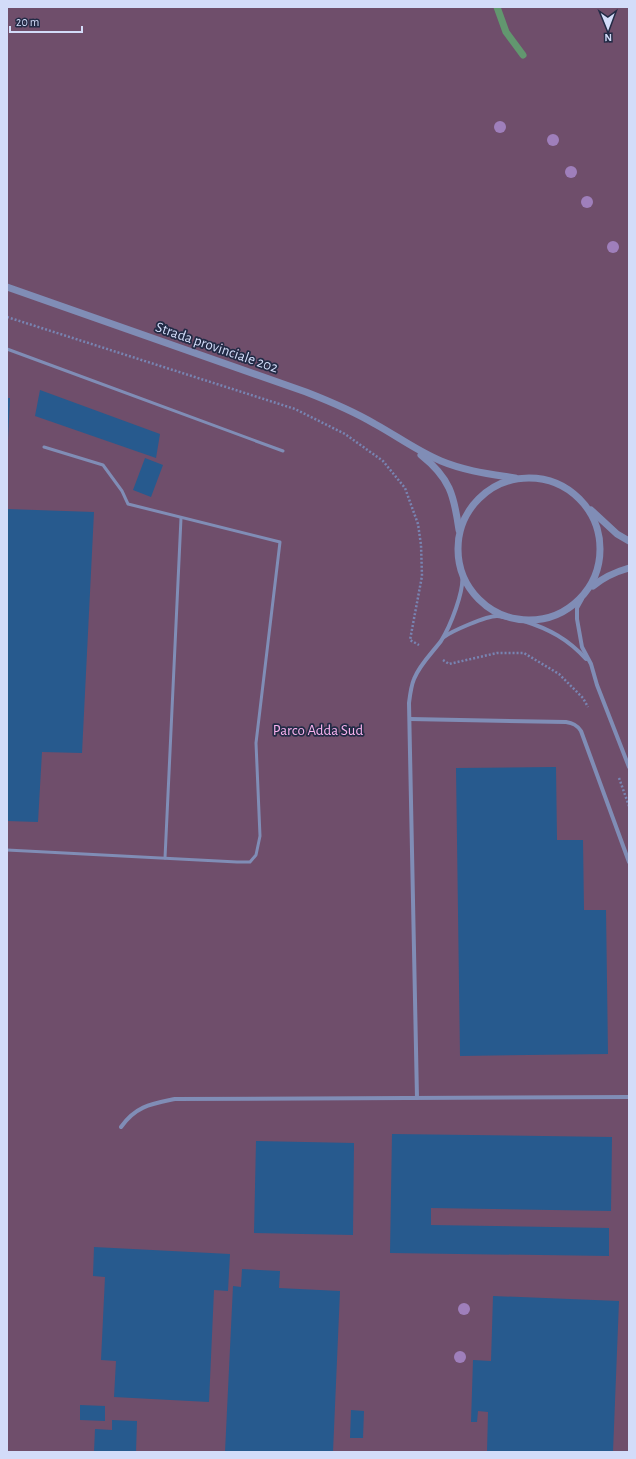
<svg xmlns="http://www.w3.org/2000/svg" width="636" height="1459" font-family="'Alegreya Sans',sans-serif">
	<rect width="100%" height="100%" fill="#33417c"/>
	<rect fill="#6f4e6b" x="7" y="7" width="622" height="1445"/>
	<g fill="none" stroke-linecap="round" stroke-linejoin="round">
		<polyline stroke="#62976f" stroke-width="7" points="497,7 506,32 523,55"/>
	</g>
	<g fill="#275a8e">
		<polygon points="40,390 160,434 156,458 35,416"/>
		<polygon points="7,398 10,398 8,440 7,440"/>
		<polygon points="145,458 163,465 151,497 133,490"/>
		<polygon points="7,509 94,512 82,753 42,752 38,822 7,821"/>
		<polygon points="556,767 557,840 583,840 584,910 606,910 608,1054 460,1056 456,768"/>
		<polygon points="392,1134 612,1137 611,1211 431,1208 431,1225 609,1228 609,1256 390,1253"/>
		<polygon points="256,1141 354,1143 353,1235 254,1233"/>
		<polygon points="94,1247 230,1254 228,1291 214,1290 209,1402 114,1397 116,1361 101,1360 105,1277 93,1276"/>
		<polygon points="242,1269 280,1271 279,1288 340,1291 333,1452 225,1452 233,1286 241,1287"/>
		<polygon points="493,1296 619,1301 613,1452 487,1452 488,1412 478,1411 477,1422 471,1422 473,1360 491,1361"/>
		<polygon points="80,1405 105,1406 105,1421 80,1420"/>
		<polygon points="351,1410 364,1411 363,1438 350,1438"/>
		<polygon points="112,1420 137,1421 136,1452 94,1452 95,1429 112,1430"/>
	</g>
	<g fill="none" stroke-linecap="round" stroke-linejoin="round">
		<g stroke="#7884b2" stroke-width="2.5" stroke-dasharray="2 2" stroke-linecap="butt">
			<polyline points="7,317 295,409 345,434 383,461 405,488 418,524 421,545 422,576 410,640 419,645"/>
			<polyline points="443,660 449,664 497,653 524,653 559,674 583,698 588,707"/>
			<polyline points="619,778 629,806"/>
		</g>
		<g stroke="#808db6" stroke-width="3">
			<polyline points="7,349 283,451"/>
			<polyline points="7,850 237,862 250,862 256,855 260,836 256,743 280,542 128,504 122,491 103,465 44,447"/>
			<polyline points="165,858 181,518"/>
		</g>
		<g stroke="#808db6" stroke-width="4">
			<polyline points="582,599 577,608 577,619 582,647 591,664 597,685 629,767"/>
			<path d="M524 621C549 629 568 639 586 659"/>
			<path d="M444 637C452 631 486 616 497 616 501 616 505 618 509 618"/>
			<path d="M410 719 566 722C573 723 577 725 581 731L629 862"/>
			<path d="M417 1098 409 703C410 695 411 686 414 679 420 664 432 653 441 641 450 627 465 590 462 574"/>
			<path d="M121 1127C136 1106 151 1104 175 1099L629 1097"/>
		</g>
		<g stroke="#808db6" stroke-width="7">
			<path d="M7 287 306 392C329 401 353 411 375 424 397 436 417 451 441 461 465 471 490 474 515 478"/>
			<path d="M421 455C450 478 454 495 459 530"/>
			<circle cx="529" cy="549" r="71"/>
			<polyline points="591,510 617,534 629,541"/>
			<path d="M593 586C604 577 615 572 629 568"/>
		</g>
	</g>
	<g fill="#9f7fbb">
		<circle cx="500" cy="127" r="6"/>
		<circle cx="553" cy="140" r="6"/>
		<circle cx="571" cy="172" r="6"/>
		<circle cx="587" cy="202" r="6"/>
		<circle cx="613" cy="247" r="6"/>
		<circle cx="464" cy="1309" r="6"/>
		<circle cx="460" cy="1357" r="6"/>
	</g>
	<g text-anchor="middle" stroke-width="3.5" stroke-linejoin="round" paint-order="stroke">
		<g font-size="15" fill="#d3dcf9" stroke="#232b46">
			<text transform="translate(217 347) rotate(19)" y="5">Strada provinciale 202</text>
		</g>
		<g font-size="15" fill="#f8b2ee" stroke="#232b46">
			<text x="318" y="735">Parco Adda Sud</text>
		</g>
	</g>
	<rect width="636" height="1459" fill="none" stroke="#d3dcf9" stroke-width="16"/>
	<g transform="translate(608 28) rotate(179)" stroke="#232b46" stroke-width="3" paint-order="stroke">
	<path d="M0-3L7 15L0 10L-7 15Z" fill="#d3dcf9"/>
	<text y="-6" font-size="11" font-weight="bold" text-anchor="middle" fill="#d3dcf9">N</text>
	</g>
	<path d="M10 26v6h72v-6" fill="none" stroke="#d3dcf9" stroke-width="2"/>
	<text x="16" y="26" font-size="12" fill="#d3dcf9" stroke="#232b46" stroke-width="3" paint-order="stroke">20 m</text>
</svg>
